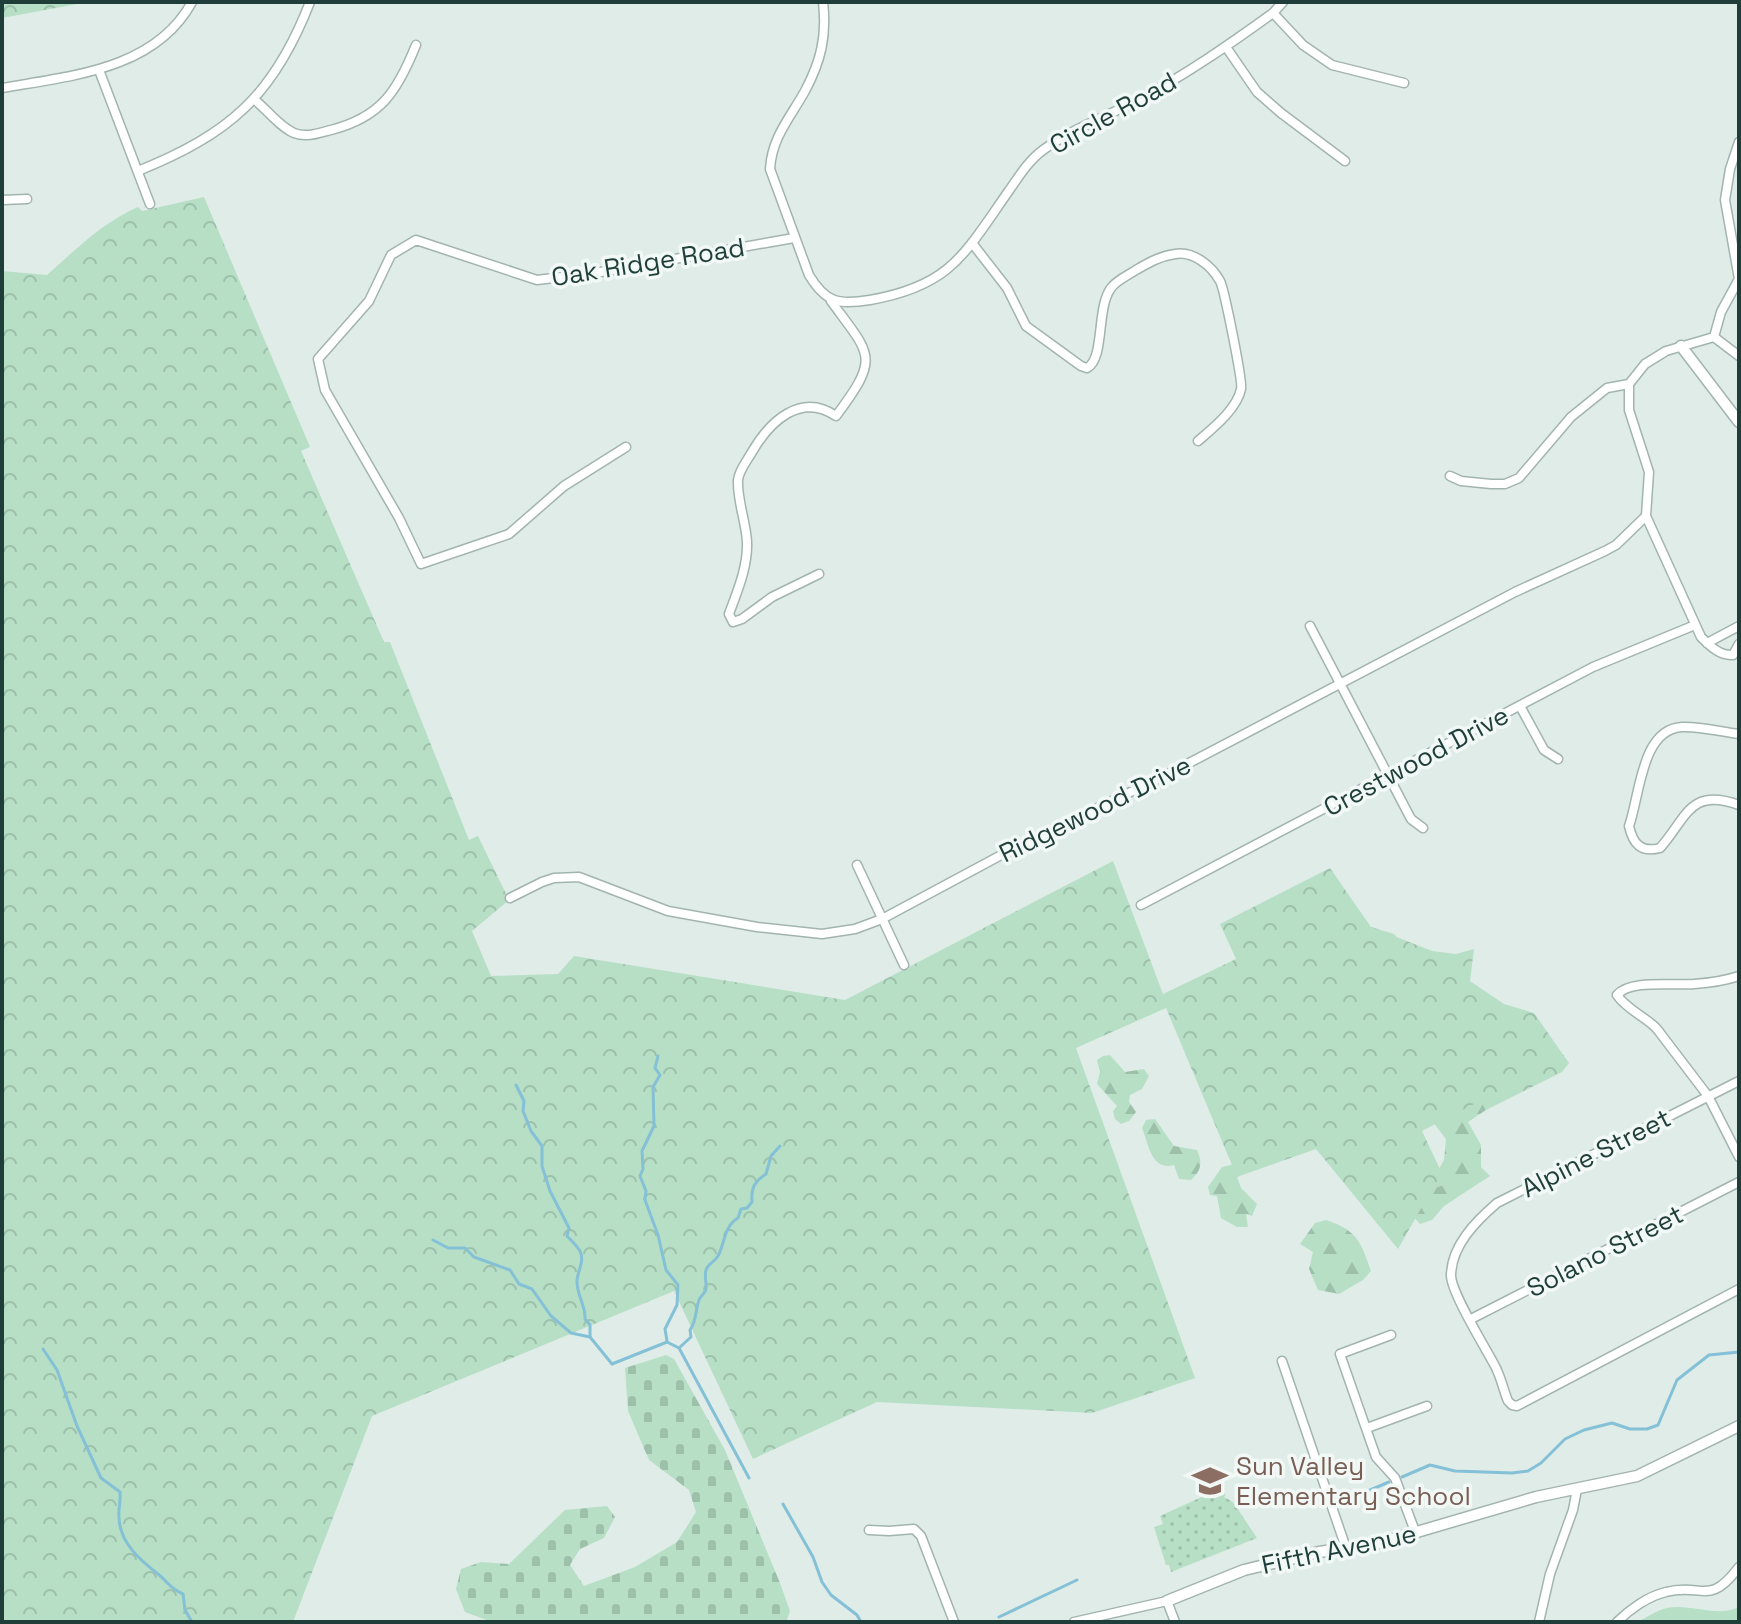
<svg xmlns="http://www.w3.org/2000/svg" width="1741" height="1624" font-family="'Space Grotesk',sans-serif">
	<defs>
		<pattern id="grass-dots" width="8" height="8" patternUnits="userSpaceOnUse" patternTransform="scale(2)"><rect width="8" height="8" fill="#b7dfc6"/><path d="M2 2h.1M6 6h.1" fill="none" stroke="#9dc0ab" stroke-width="1.8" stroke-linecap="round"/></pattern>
		<pattern id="forest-firs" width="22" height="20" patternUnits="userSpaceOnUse" patternTransform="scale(2)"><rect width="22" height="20" fill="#b7dfc6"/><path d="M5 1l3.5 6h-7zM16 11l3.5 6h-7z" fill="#9dc0ab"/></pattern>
		<pattern id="cemetery-stones" width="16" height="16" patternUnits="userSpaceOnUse" patternTransform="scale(2)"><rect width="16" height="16" fill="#b7dfc6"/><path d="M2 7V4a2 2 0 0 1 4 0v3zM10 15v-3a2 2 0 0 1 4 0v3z" fill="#9dc0ab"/></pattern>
		<pattern id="park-crowns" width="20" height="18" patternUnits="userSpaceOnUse" patternTransform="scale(2)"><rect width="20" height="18" fill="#b7dfc6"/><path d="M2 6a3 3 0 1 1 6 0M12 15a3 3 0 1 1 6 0" fill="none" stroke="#9dc0ab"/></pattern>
	</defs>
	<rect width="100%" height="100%" fill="#e0ece8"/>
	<polygon fill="url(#grass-dots)" points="1217,1490 1226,1494 1224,1497 1233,1502 1257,1538 1171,1572 1169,1565 1166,1565 1154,1527 1163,1524 1160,1516"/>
	<g fill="url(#forest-firs)">
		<polygon points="1371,927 1394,934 1407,950 1486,1110 1468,1122 1481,1145 1481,1167 1490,1176 1444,1206 1432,1220 1420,1224 1412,1215 1444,1160 1446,1139 1432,1121"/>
		<polygon points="1110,1055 1125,1072 1144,1069 1149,1076 1142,1089 1130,1095 1129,1102 1136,1112 1129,1121 1121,1124 1115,1119 1113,1111 1117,1106 1097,1084 1100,1072 1097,1060 1103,1056"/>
		<path d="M1155 1119 1174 1146 1197 1150C1203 1163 1201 1171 1191 1180L1179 1179 1174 1165C1151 1171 1149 1145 1142 1128L1146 1120Z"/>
		<polygon points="1235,1164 1242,1168 1237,1177 1241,1188 1257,1204 1252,1216 1246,1214 1248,1227 1237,1227 1221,1218 1217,1196 1210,1195 1208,1187 1222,1167"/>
		<path d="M1326 1220C1357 1230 1361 1242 1371 1271L1363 1280 1339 1294 1318 1290 1309 1269 1313 1252 1300 1244 1315 1223Z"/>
	</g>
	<polygon fill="url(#cemetery-stones)" points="666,1355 674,1359 725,1450 780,1583 790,1611 787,1620 492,1622 465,1612 456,1589 461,1569 481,1562 509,1564 565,1510 607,1506 615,1517 604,1538 580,1549 570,1565 584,1586 635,1567 677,1542 696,1512 689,1490 649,1460 628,1411 625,1368"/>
	<g fill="url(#park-crowns)">
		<polygon points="2,2 88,2 2,18"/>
		<path d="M204 197 310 447 301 451 384 642H390L469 840 478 836 509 900 472 931 491 976 558 974 574 956 845 1000 1113 861 1163 994 1236 959 1220 924 1330 868 1371 927 1432 951 1456 954 1474 949 1470 981 1504 1004 1534 1013 1569 1063 1562 1072 1486 1110 1480 1101 1422 1131 1447 1184 1432 1189 1398 1249 1316 1149 1237 1177 1166 1008 1076 1048 1195 1378 1092 1413 877 1402 753 1459 674 1291 372 1416 293 1622H2V271L47 275C76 249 102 223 138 207L142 211Z"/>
	</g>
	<path fill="#b7dfc6" d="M1739 1607V1622H1637C1646 1618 1657 1610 1667 1608 1691 1603 1715 1618 1739 1607Z"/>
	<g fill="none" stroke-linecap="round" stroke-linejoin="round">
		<g stroke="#84c0d6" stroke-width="3">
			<polyline points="658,1056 655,1068 660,1075 653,1087 654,1126 642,1151 643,1169 640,1176 646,1191 645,1200 658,1235 666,1270 678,1285 677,1305 665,1329 667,1341"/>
			<path d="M516 1085 524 1101 523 1111 531 1131 542 1146V1166L550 1191 569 1228 567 1236C571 1240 577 1246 580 1251 585 1262 577 1271 577 1282 577 1296 586 1306 585 1319L590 1325V1337"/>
			<polyline points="433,1240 448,1248 465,1248 474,1257 510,1270 519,1284 532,1289 551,1316 571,1333 590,1337 612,1364 667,1342 679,1348 749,1478"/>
			<path d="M679 1348 691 1337 690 1330C697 1320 695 1311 699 1300 700 1296 705 1294 706 1289 707 1284 704 1276 706 1270 708 1263 714 1263 718 1256 725 1243 724 1226 738 1218L741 1209 747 1208 752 1202C751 1188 754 1182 766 1174L771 1156 780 1146"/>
			<path d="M43 1349 57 1370 77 1426 101 1478 120 1492C121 1501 118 1509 119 1518 120 1543 140 1560 158 1574 169 1583 169 1588 183 1594L185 1610 192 1622"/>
			<polyline points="1402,1477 1430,1465 1455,1471 1512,1473 1528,1471 1541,1463 1565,1439 1584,1430 1612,1423 1630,1429 1647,1429 1658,1425 1677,1380 1709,1355 1739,1352"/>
			<polyline points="1356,1496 1389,1482"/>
			<polyline points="783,1504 813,1557 822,1582 831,1595 857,1615 861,1622"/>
			<polyline points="999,1617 1077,1580"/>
		</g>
		<g stroke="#a2b4b0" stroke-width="11">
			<g id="minor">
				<path d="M823 2C827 36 821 61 805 91 790 118 772 137 770 169L809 275C826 303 838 305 870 300 950 286 964 255 1008 192 1018 178 1028 161 1043 150 1072 129 1108 116 1140 99 1187 74 1230 44 1273 13L1283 2"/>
				<polyline points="1273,13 1303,45 1332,65 1404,83"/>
				<polyline points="1226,47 1257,92 1281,113 1345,161"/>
				<polyline points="99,70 150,204"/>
				<path d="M2 88C70 76 155 70 192 2"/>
				<path d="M255 100C267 110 280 127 294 133 306 138 319 133 331 130 381 117 397 92 416 45"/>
				<polyline points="1739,142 1730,169 1725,200 1739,279 1721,312 1714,337 1739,356"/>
				<path d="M138 171C230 134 274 95 310 2"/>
				<polyline points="2,200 27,199"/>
				<path d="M972 243 1007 288 1026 326 1081 366 1087 368C1105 359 1096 308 1111 288 1117 280 1127 276 1136 270 1148 263 1160 256 1175 254 1193 251 1211 265 1220 281 1224 288 1243 382 1241 389 1237 409 1213 428 1198 441"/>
				<path d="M1629 384V410L1649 472 1646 516 1701 637C1710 646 1720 656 1733 655L1739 644"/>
				<polyline points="626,447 564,486 509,534 421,564 399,518 325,390 318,359 369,301 391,255 416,240 537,280 595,273 794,238"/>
				<polyline points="1450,476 1461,481 1491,484 1505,484 1519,478 1571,417 1607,388 1629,384 1645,364 1666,351 1714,337"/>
				<path d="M819 574 772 597 742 619 733 622 729 614C737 592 748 567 747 542 746 522 737 500 738 480 739 470 747 461 752 452 770 421 801 392 836 416 881 356 871 356 831 301"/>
				<polyline points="1310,626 1411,819 1423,828"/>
				<polyline points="1707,643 1739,626"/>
				<polyline points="1520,706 1544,750 1558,759"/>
				<path d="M1739 734C1721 732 1700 726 1682 727 1641 729 1640 796 1629 826 1633 844 1641 853 1660 848 1687 818 1689 787 1739 805"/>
				<polyline points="857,865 904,965"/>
				<polyline points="510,898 542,882 554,878 579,877 668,911 757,927 822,934 855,929 882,919 1005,853 1172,772 1515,592 1605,551 1616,545 1646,516"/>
				<polyline points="1141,905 1593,667 1695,625"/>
				<path d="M1739 976C1724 981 1709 983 1694 984 1674 986 1630 979 1617 995 1627 1010 1645 1016 1657 1029L1708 1096 1739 1157"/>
				<path d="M1739 1081 1497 1203C1476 1221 1451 1246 1451 1276 1452 1294 1485 1347 1495 1366 1501 1377 1503 1389 1508 1401L1512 1405 1517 1406 1739 1289"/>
				<polyline points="1471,1319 1739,1182"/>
				<polyline points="1391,1335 1340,1354 1376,1457 1395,1478 1416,1534"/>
				<polyline points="1282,1361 1346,1548"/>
				<polyline points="1367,1428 1427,1406"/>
				<polyline points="869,1530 889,1531 914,1529 921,1536 954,1622"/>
				<polyline points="1074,1622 1167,1601 1175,1622"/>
				<polyline points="1539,1622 1550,1574 1573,1510 1577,1489"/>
				<path d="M1617 1622C1629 1610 1648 1596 1666 1592 1702 1582 1708 1608 1739 1567"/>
			</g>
		</g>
		<g stroke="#a2b4b0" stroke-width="13">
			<g id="tertiary">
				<polyline points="1681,346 1739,422"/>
				<polyline points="1167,1601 1244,1570 1319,1552 1376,1544 1536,1497 1637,1476 1739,1426"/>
			</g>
		</g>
		<use href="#minor" stroke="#fff" stroke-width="8"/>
		<use href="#tertiary" stroke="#fff" stroke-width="10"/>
	</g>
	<defs>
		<g id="school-bare" transform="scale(2.76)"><path d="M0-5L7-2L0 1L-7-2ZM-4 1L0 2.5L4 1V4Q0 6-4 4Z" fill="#8d6e63" stroke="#f1f8f5" stroke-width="2.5" paint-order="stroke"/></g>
	</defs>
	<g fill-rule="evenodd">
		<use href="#school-bare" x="1210" y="1481"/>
	</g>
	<g text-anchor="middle" stroke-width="7" stroke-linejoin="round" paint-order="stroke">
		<g font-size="26" fill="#1f3e39" stroke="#f1f8f5">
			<text transform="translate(1113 113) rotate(-29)" y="9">Circle Road</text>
			<text transform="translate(648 262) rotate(-9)" y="9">Oak Ridge Road</text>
			<text transform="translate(1416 761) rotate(-28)" y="9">Crestwood Drive</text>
			<text transform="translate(1095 809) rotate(-26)" y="9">Ridgewood Drive</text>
			<text transform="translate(1596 1153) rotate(-27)" y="9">Alpine Street</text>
			<text transform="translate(1605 1251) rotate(-27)" y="9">Solano Street</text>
			<text transform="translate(1339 1549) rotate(-12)" y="9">Fifth Avenue</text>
		</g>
		<g font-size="26" fill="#785e54" stroke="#f1f8f5" text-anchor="start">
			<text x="1236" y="1475">Sun Valley<tspan x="1236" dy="30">Elementary School</tspan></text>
		</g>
	</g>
	<rect width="1741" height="1624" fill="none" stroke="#1f3e39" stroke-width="8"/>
</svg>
